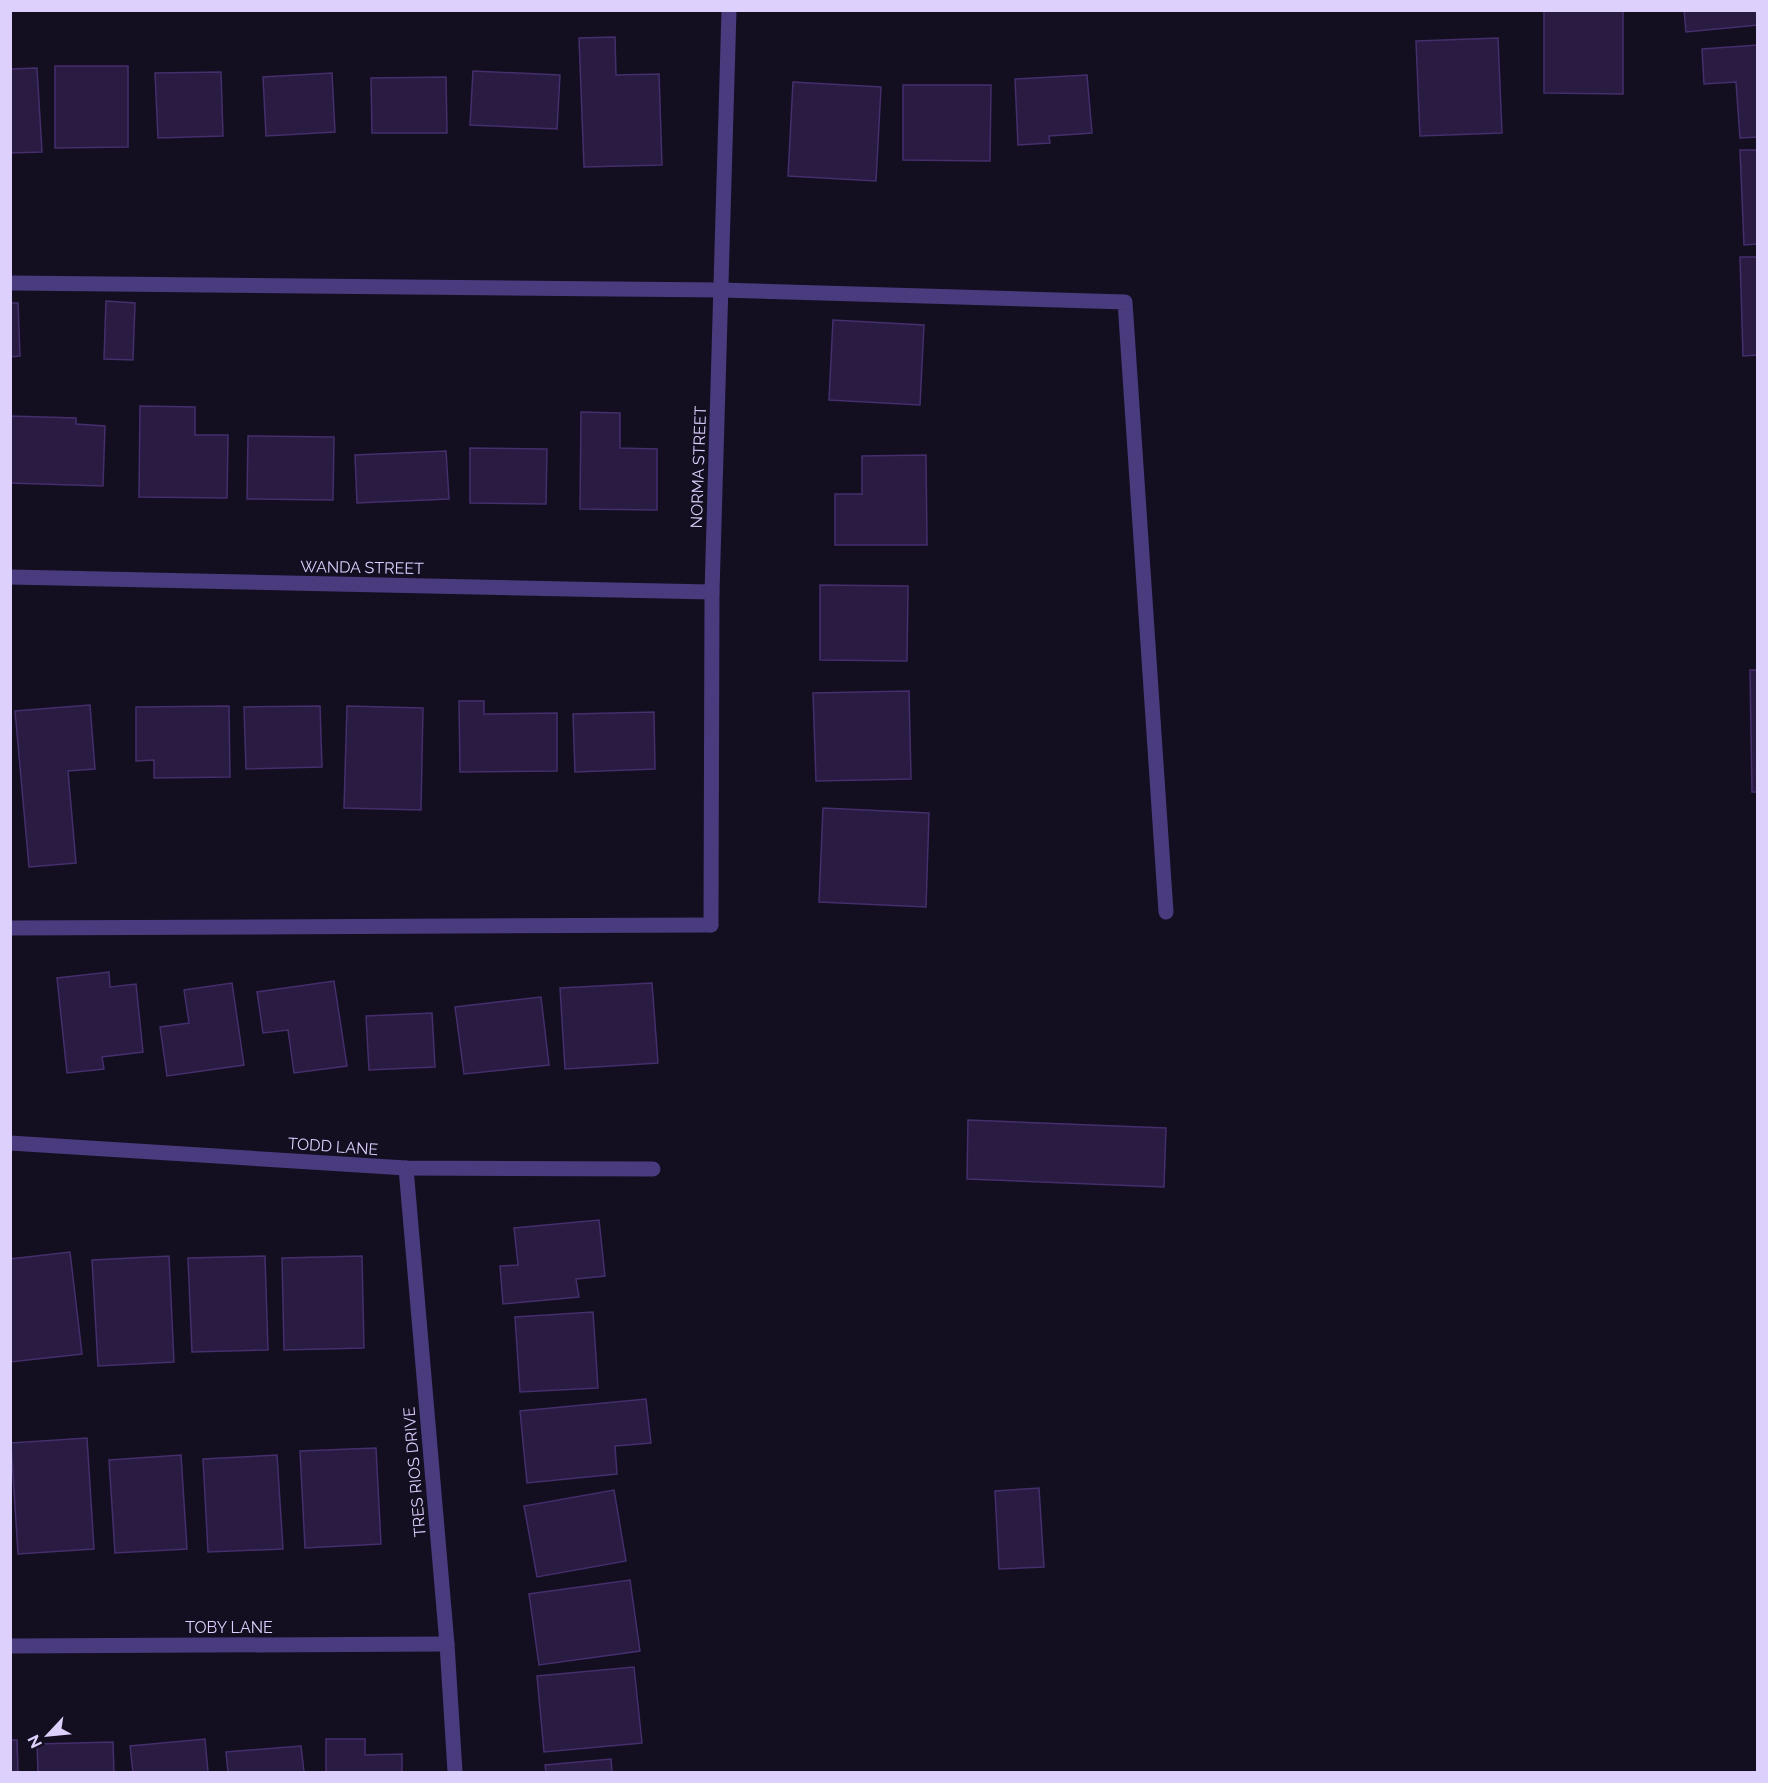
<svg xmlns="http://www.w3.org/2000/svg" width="1768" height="1783" font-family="Raleway,sans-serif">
	<rect width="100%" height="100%" fill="#140e21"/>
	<g fill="#291b41" stroke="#442e6c" stroke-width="1.5">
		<polygon points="1544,10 1623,10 1623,94 1544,93"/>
		<polygon points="1684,10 1758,10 1758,25 1686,32"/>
		<polygon points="615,37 616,75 659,74 662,165 584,167 579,38"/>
		<polygon points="1498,38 1502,133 1420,136 1416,41"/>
		<polygon points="1758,45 1758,137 1740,138 1736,82 1704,84 1702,49"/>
		<polygon points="55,66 128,66 128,147 55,148"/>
		<polygon points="37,68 42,152 10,153 10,69"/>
		<polygon points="473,71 560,75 557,129 470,125"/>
		<polygon points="221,72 223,136 158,138 155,73"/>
		<polygon points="332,73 335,132 266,136 263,77"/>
		<polygon points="1087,75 1092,133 1049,136 1050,143 1018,145 1015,79"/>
		<polygon points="446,77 447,133 372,133 371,78"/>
		<polygon points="793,82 881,87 876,181 788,176"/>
		<polygon points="903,85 991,85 990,161 903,160"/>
		<polygon points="1740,150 1758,150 1758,244 1744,245"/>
		<polygon points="1740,257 1758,257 1758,355 1743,356"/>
		<polygon points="106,301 135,303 133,360 104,359"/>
		<polygon points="10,303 18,303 20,356 10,357"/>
		<polygon points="833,320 924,325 920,405 829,400"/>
		<polygon points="140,406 195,407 195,435 228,435 227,498 139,497"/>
		<polygon points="581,412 620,413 620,448 657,449 657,510 580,509"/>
		<polygon points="10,416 76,418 76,424 105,426 103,486 10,483"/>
		<polygon points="248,436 334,437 333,500 247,499"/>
		<polygon points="470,448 547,449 546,504 470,503"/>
		<polygon points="446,451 449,499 357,503 355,455"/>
		<polygon points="926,455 927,545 835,545 835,494 862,494 862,456"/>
		<polygon points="820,585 908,586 907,661 820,660"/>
		<polygon points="1750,670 1758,670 1758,792 1752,792"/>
		<polygon points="909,691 911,779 816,781 813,693"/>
		<polygon points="459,701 484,701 484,714 557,713 557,771 460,772"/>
		<polygon points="90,705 95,769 68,771 76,863 29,867 15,711"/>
		<polygon points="229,706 230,777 154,778 154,760 136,761 136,707"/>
		<polygon points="320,706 322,767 246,769 244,707"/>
		<polygon points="347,706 423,708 421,810 344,808"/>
		<polygon points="654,712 655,769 575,772 573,714"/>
		<polygon points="823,808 929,813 926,907 819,902"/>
		<polygon points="109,972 110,987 136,984 143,1052 102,1057 104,1069 67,1073 57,978"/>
		<polygon points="334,981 347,1066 294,1073 288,1030 263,1033 257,992"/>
		<polygon points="232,983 244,1065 167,1076 160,1027 189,1023 184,990"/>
		<polygon points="652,983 658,1063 565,1069 560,988"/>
		<polygon points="541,997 549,1065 464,1074 455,1007"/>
		<polygon points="432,1013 435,1067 369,1070 366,1016"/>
		<polygon points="968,1120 1166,1128 1164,1187 967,1179"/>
		<polygon points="599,1220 605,1276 576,1279 579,1297 503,1304 500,1266 518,1265 514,1228"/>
		<polygon points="70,1252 82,1354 10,1362 10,1259"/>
		<polygon points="169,1256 174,1362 98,1366 92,1260"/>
		<polygon points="265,1256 268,1350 192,1352 188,1258"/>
		<polygon points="362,1256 364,1348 284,1350 282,1258"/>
		<polygon points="593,1312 598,1388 520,1392 515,1317"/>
		<polygon points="646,1399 651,1443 615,1446 617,1474 527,1483 520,1411"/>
		<polygon points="87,1438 94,1549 18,1554 11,1443"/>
		<polygon points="376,1448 381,1544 305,1548 300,1451"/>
		<polygon points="181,1455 187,1549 115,1553 109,1460"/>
		<polygon points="277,1455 283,1549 208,1552 203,1459"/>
		<polygon points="1039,1488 1044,1567 999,1569 995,1491"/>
		<polygon points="614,1490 626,1561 537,1577 524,1506"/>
		<polygon points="630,1580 640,1651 539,1665 529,1594"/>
		<polygon points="634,1667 642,1743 544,1752 537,1676"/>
		<polygon points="205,1739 208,1772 133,1772 130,1746"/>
		<polygon points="326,1739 365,1739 365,1755 402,1754 402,1772 326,1772"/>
		<polygon points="10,1740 17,1740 18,1772 10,1772"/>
		<polygon points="113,1742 114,1772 38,1772 37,1744"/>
		<polygon points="301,1746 304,1772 228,1772 226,1752"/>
		<polygon points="611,1759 612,1772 546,1772 545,1765"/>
	</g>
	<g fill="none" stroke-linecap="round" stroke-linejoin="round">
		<g stroke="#493b7e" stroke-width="15">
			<polyline points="10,283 721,290 1125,302 1166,912"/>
			<polyline points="10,928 711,925"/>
		</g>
		<g stroke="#493b7e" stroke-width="15">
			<polyline points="10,577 712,592"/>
			<polyline points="711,925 712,592 729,10"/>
			<polyline points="10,1143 406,1168 653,1169"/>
			<polyline points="406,1168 447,1644 455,1772"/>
			<polyline points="10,1646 447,1644"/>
		</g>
	</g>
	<g text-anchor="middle" stroke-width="4.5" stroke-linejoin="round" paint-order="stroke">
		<g font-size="16" fill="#ddd0fd" stroke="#140e21">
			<text transform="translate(698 467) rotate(-88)" y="6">NORMA STREET</text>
			<text transform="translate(362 567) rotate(1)" y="6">WANDA STREET</text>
			<text transform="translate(333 1146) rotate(4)" y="6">TODD LANE</text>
			<text transform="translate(414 1472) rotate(-95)" y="6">TRES RIOS DRIVE</text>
			<text x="229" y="1633">TOBY LANE</text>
		</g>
	</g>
	<rect width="1768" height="1783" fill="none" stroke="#ddd0fd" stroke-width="24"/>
	<g transform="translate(48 1735) rotate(244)" stroke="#140e21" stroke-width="4.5" paint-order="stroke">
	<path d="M0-4.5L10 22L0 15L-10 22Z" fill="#ddd0fd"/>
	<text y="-9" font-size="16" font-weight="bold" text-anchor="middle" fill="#ddd0fd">N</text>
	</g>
</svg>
